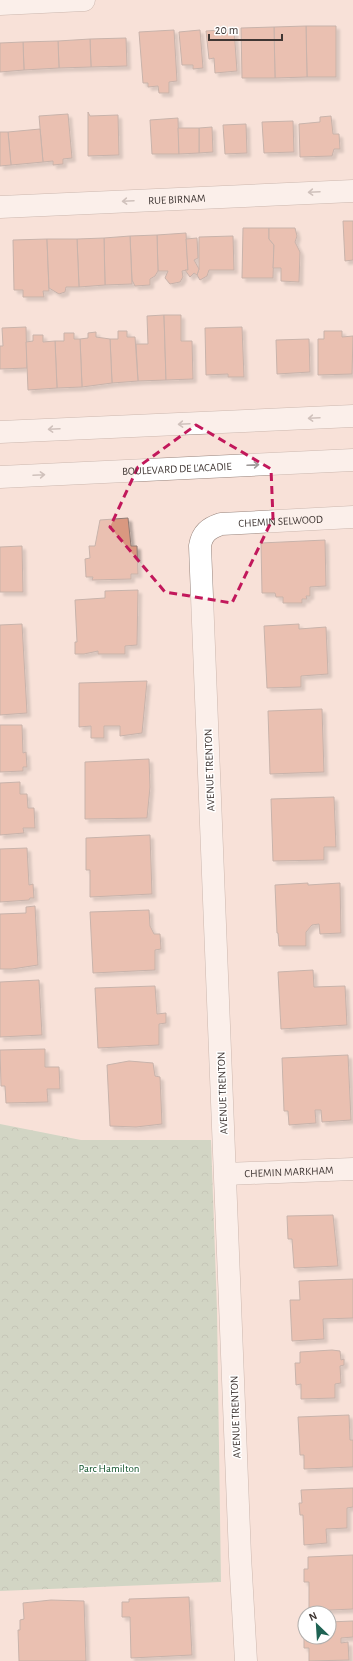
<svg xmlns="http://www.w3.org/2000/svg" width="353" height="1661" font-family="'Alegreya Sans',sans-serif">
	<defs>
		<pattern id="park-crowns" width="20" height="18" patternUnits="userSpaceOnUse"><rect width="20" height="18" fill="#a4c6ac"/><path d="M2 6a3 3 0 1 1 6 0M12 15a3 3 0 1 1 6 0" fill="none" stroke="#87a28d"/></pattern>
		<filter id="shadow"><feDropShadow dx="3.5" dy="3.5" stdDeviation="1" flood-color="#0004"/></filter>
	</defs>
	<rect width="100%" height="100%" fill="#f8e1d8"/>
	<polygon fill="url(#park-crowns)" points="0,1124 81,1140 211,1140 217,1310 221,1582 0,1591"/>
	<g fill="#d99880" stroke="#8f7a73" filter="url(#shadow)">
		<polygon points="306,26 336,26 336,77 307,77"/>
		<polygon points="306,26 307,77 275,78 274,27"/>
		<polygon points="274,27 275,78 242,78 241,28"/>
		<polygon points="234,29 237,71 215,73 214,58 209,59 206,31"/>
		<polygon points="174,30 177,81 169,82 169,93 159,93 158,86 148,87 148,83 143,83 139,32"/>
		<polygon points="200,30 203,68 193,69 193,65 182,65 179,32"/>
		<polygon points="126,38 127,66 91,67 90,39"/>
		<polygon points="90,39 91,67 59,68 58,41"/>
		<polygon points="58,41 59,68 24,70 23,42"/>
		<polygon points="23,42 24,70 0,72 0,43"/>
		<polygon points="88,112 90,116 118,115 119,155 88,156"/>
		<polygon points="68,114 72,158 63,159 63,164 53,165 53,161 43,162 39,116"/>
		<polygon points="331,116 333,134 339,134 340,149 334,149 332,156 300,157 299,124 320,122 320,117"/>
		<polygon points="178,118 179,154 152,154 150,120"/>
		<polygon points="293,121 294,152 264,153 262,122"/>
		<polygon points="246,124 247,153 225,154 223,125"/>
		<polygon points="212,127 213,152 199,153 199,128"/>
		<polygon points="178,128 199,128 199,153 179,154"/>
		<polygon points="40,129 43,162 11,165 8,132"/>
		<polygon points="0,132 8,132 11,165 0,166"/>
		<polygon points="343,221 353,221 353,260 345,261"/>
		<polygon points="243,228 269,228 269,239 274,245 273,278 242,278"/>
		<polygon points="269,228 295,228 297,236 295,242 300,252 299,282 281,281 281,268 273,268 274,245 269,239"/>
		<polygon points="186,233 188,270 182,271 183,277 180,282 170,284 165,278 168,271 158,271 157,235"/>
		<polygon points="157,235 158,271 155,276 150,279 150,285 135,286 132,280 130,236"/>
		<polygon points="130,236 132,284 105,285 104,238"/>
		<polygon points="233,236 234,270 209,270 207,276 200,280 197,275 199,269 199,237"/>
		<polygon points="104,238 105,285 79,287 77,239"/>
		<polygon points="197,238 198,258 194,260 199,269 197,275 194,273 190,277 185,270 188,270 186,239"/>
		<polygon points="47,239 49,291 43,291 44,297 23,297 23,290 14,290 13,240"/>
		<polygon points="47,239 77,239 79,287 66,287 65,292 59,294 49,288"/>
		<polygon points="164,315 166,380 138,381 136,344 148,344 147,316"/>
		<polygon points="164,315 181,315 181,341 192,341 193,379 166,380"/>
		<polygon points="26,327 27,368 0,369 0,346 3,346 2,328"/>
		<polygon points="242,327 244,377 228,377 228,374 206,375 205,328"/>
		<polygon points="118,331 127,331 127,337 135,337 138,381 112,383 110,339 118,339"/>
		<polygon points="324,331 342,331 342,337 353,336 352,374 318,375 318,339 324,339"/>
		<polygon points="96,332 96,337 110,339 112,383 82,387 80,339 88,338 88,333"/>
		<polygon points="64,333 74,333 74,339 80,339 82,387 57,388 55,341 64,341"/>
		<polygon points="33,335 43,335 43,342 55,341 57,388 28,390 26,342 33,341"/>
		<polygon points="309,339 310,372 277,374 276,340"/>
		<polygon points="128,518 131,546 137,546 138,574 131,574 131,579 92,580 93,577 86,577 85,559 90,558 89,546 95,546 100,520"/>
		<polygon points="325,540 326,586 310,587 310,596 306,596 307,599 302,599 302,603 283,603 283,597 276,597 275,593 262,593 261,543"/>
		<polygon points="22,546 23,592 0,592 0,547"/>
		<polygon points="138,590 137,645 125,646 125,654 98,654 98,651 84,654 75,654 75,642 77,642 75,600 105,598 105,591"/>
		<polygon points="22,624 27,713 0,715 0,625"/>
		<polygon points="299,624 299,629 326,627 328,674 301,676 301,687 267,688 264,626"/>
		<polygon points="147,681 142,733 120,736 120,726 104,726 104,738 91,738 91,726 79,727 79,683"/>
		<polygon points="322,709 324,772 270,774 268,711"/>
		<polygon points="0,725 22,725 23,753 26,752 27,767 23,767 23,771 0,772"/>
		<polygon points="149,759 150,787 147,818 85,819 85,762"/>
		<polygon points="20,782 20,794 27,794 28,808 34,808 35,828 23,828 24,833 0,835 0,783"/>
		<polygon points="334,797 336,847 324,847 324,860 273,861 271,799"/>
		<polygon points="150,835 152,894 90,897 90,870 86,870 86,838"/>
		<polygon points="27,848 29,885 33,884 34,898 30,898 29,900 0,902 0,849"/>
		<polygon points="308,883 308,885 340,883 341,933 320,934 319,924 312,925 306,932 306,946 279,946 278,933 277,933 275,885"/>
		<polygon points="35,906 38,965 12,969 0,969 0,914 26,913 26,907"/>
		<polygon points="149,910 150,926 154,934 160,934 161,949 155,950 155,970 93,973 90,912"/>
		<polygon points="313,970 314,987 345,986 347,1025 281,1029 278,972"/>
		<polygon points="39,980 42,1035 0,1037 0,982"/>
		<polygon points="155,986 157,1014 166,1013 166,1023 159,1024 159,1045 98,1048 95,988"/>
		<polygon points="45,1049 45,1067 59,1067 60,1089 47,1089 48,1102 6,1103 5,1086 1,1086 0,1050"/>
		<polygon points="348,1055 351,1120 322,1122 321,1110 315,1110 316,1123 289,1125 288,1111 284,1111 282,1058"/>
		<polygon points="129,1061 153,1063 155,1076 160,1077 162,1124 136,1127 110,1126 107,1065"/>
		<polygon points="333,1215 338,1266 294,1268 292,1239 288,1239 287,1216"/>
		<polygon points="353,1279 353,1318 323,1319 324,1339 292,1341 290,1300 300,1300 299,1281"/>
		<polygon points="332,1350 340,1351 341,1360 344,1359 344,1365 340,1366 341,1383 335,1384 335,1398 301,1399 301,1384 296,1385 295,1363 300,1363 300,1352"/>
		<polygon points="349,1415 350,1440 353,1440 353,1467 304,1469 304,1455 300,1455 298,1417"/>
		<polygon points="353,1488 353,1507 347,1508 347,1528 326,1529 327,1543 304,1545 303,1515 300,1515 299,1503 302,1503 301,1490"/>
		<polygon points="353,1555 353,1609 309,1611 309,1582 304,1582 304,1569 308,1569 308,1557"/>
		<polygon points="189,1597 192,1655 131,1658 130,1617 122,1617 122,1602 129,1602 129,1599"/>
		<polygon points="51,1600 84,1601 86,1661 19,1661 18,1630 20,1630 20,1620 24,1619 23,1603"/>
		<polygon points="353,1621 353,1637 341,1638 341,1643 348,1642 349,1660 309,1661 309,1648 304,1648 304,1622 305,1637 329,1637 329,1622"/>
	</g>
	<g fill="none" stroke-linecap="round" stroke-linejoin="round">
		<g stroke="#98847c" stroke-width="23">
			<g id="minor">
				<polyline points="0,4 84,0"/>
				<path id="s1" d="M0 207 353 191"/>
				<path id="s2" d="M226 1174 353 1169"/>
				<path id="s3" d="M246 1661 240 1556 200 546C202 533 209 528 221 524L353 517"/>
			</g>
		</g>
		<g stroke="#98847c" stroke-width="23">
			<g id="secondary">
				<polyline points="0,432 353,416"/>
				<path id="s4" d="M0 477 353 460"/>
			</g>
		</g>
		<use href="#minor" stroke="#fff" stroke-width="22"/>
		<use href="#secondary" stroke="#fff" stroke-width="22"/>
	</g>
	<defs><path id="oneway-shaft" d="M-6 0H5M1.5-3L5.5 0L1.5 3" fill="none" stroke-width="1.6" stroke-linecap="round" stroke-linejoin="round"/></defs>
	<g stroke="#9f9a99">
		<use href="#oneway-shaft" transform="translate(314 192) rotate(177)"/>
		<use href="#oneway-shaft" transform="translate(128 201) rotate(177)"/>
		<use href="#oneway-shaft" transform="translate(314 418) rotate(177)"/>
		<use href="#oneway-shaft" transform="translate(184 424) rotate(177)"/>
		<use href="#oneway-shaft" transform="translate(54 429) rotate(177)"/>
		<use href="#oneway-shaft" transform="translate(253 465) rotate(-3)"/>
		<use href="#oneway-shaft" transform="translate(39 475) rotate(-3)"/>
	</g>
	<path d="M0 0H353V1661H0ZM196 425 271 469 273 518 232 603 165 592 110 527 138 467Z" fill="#f8e1d8" fill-opacity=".55" fill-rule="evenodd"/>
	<path fill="none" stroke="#c2185b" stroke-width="3" stroke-dasharray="8 5" stroke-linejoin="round" d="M196 425 271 469 273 518 232 603 165 592 110 527 138 467Z"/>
	<g text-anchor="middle" stroke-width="3" stroke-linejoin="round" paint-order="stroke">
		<g font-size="11" fill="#3f3633" stroke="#fff">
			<text dy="4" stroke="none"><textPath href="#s1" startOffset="177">RUE BIRNAM</textPath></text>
			<text dy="4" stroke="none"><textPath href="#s4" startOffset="177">BOULEVARD DE L'ACADIE</textPath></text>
			<text dy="4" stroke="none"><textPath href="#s3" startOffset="1208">CHEMIN SELWOOD</textPath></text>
			<text transform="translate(209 770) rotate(-92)" y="4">AVENUE TRENTON</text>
			<text transform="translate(222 1093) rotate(-92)" y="4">AVENUE TRENTON</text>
			<text dy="4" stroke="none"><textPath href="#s2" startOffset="63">CHEMIN MARKHAM</textPath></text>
			<text transform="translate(235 1417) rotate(-92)" y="4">AVENUE TRENTON</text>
		</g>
		<g font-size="11" fill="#11532b" stroke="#fff">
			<text x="109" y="1472">Parc Hamilton</text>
		</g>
	</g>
	<g transform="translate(317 1625) rotate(335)"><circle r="19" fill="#ffffff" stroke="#b2afad"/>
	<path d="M0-3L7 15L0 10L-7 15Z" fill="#1f6354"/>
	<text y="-6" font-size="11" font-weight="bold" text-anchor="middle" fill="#3f3633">N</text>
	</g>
	<path d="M209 34v6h73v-6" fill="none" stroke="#3f3633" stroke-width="2"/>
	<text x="215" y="34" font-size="12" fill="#3f3633" stroke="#ffffff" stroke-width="3" paint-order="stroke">20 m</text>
</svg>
